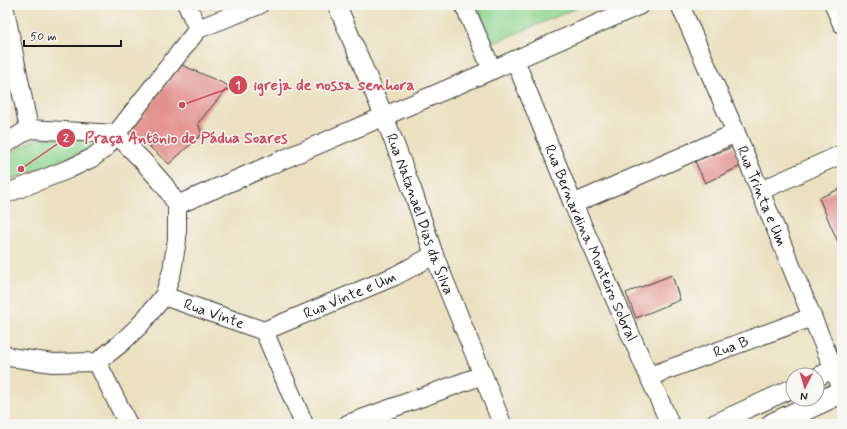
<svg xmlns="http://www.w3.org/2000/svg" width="847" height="429" font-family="Mynerve,sans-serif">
	<rect width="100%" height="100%" fill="#f6f6f2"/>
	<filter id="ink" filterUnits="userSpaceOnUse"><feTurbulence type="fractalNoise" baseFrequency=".025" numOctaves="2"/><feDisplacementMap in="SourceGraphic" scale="8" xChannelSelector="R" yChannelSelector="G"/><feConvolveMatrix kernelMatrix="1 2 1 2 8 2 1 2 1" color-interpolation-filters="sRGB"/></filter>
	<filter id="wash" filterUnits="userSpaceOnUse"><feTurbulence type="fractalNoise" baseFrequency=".012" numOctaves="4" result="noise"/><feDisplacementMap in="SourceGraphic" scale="16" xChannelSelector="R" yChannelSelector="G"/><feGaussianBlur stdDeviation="0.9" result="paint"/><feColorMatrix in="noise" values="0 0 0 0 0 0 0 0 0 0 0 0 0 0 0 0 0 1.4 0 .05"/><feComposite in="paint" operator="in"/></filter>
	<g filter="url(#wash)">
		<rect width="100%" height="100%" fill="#ebe1c1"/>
		<g fill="#8ed590" stroke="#557856">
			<polygon points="477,5 584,5 493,43"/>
			<polygon points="40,137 101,140 102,144 5,182 5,156"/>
		</g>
		<g id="blocks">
			<g fill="#e3918f">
				<polygon points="182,65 229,86 198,123 202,134 169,164 131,130"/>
				<polygon points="733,147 741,166 705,183 695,161"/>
				<polygon points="842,188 842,252 819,198"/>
				<polygon points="672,275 680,300 636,318 626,293"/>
			</g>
		</g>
	</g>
	<g filter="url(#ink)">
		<use href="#blocks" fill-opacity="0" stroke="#3b3a35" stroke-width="1"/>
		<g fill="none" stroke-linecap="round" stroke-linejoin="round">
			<g stroke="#3b3a35" stroke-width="20">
				<g id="minor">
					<polyline points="187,5 198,29"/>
					<path id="s1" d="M337 5 384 116 413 192 434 255 483 375 502 424"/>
					<polyline points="464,5 492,70"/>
					<path id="s2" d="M680 5 736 133 842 389"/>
					<polyline points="834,5 842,24"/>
					<polyline points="5,10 29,129"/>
					<path id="s3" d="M515 60 573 204 670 424"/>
					<polyline points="5,144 29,129 116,134 198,29 259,5"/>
					<polyline points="760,191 842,154"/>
					<polyline points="5,194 69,169 92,158 105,148 116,134 142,160 165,186 177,205 177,239 172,271 164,296 139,326 120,344 97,362 53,363 9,357 5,354"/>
					<polyline points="573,204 736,133"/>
					<polyline points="177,205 492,70 640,5"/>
					<path id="s4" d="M164 296 264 331"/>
					<path id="s5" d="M264 331 395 276 434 255"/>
					<polyline points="264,331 304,424"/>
					<polyline points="97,362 128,424"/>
					<path id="s6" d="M650 376 812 317"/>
					<polyline points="817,377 842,365"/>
					<polyline points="348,424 483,375"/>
					<polyline points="714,424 793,388"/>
				</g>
			</g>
			<g stroke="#3b3a35" stroke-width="24">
				<polyline id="major" points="773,424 842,392"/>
			</g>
			<use href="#minor" stroke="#fff" stroke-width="18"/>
			<use href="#major" stroke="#fff" stroke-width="22"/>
		</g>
	</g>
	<g text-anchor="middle" stroke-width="3" stroke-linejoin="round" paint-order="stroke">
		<g font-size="15" fill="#1c1c1c" stroke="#f6f6f2">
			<text dy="5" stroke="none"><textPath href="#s2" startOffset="208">Rua Trinta e Um</textPath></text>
			<text dy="5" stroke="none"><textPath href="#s1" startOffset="225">Rua Natanael Dias da Silva</textPath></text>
			<text dy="5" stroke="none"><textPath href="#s3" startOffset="198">Rua Bernardina Monteiro Sobral</textPath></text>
			<text dy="5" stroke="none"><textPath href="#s5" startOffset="93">Rua Vinte e Um</textPath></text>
			<text dy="5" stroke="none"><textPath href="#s4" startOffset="53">Rua Vinte</textPath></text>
			<text dy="5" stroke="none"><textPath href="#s6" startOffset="86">Rua B</textPath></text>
		</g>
	</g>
	<path fill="none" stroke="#d1495b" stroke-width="1.5" d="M182 105L238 85M21 169L66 138"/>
	<g fill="#d1495b" stroke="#f6f6f2" stroke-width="1.5">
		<circle cx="182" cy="105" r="4"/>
		<circle cx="21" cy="169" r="4"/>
		<circle cx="238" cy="85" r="10"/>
		<circle cx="66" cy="138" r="10"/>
	</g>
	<g font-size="12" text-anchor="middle" font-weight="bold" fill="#fff">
		<text x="238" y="89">1</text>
		<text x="66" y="142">2</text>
	</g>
	<g font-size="16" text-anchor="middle" font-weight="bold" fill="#d1495b" stroke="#f6f6f2" stroke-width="3" stroke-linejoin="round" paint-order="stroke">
		<text x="334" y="90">igreja de nossa senhora</text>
		<text x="186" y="143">Praça Antônio de Pádua Soares</text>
	</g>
	<rect width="847" height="429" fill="none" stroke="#f6f6f2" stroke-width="20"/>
	<g transform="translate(805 387) rotate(185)"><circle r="19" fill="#f6f6f2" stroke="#9f9f9c"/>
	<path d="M0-3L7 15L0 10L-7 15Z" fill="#d1495b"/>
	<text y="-6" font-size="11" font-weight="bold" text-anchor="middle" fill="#1c1c1c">N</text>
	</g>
	<path d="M24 40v6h97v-6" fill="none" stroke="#1c1c1c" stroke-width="2"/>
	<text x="30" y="40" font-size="12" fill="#1c1c1c" stroke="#f6f6f2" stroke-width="3" paint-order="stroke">50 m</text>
</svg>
